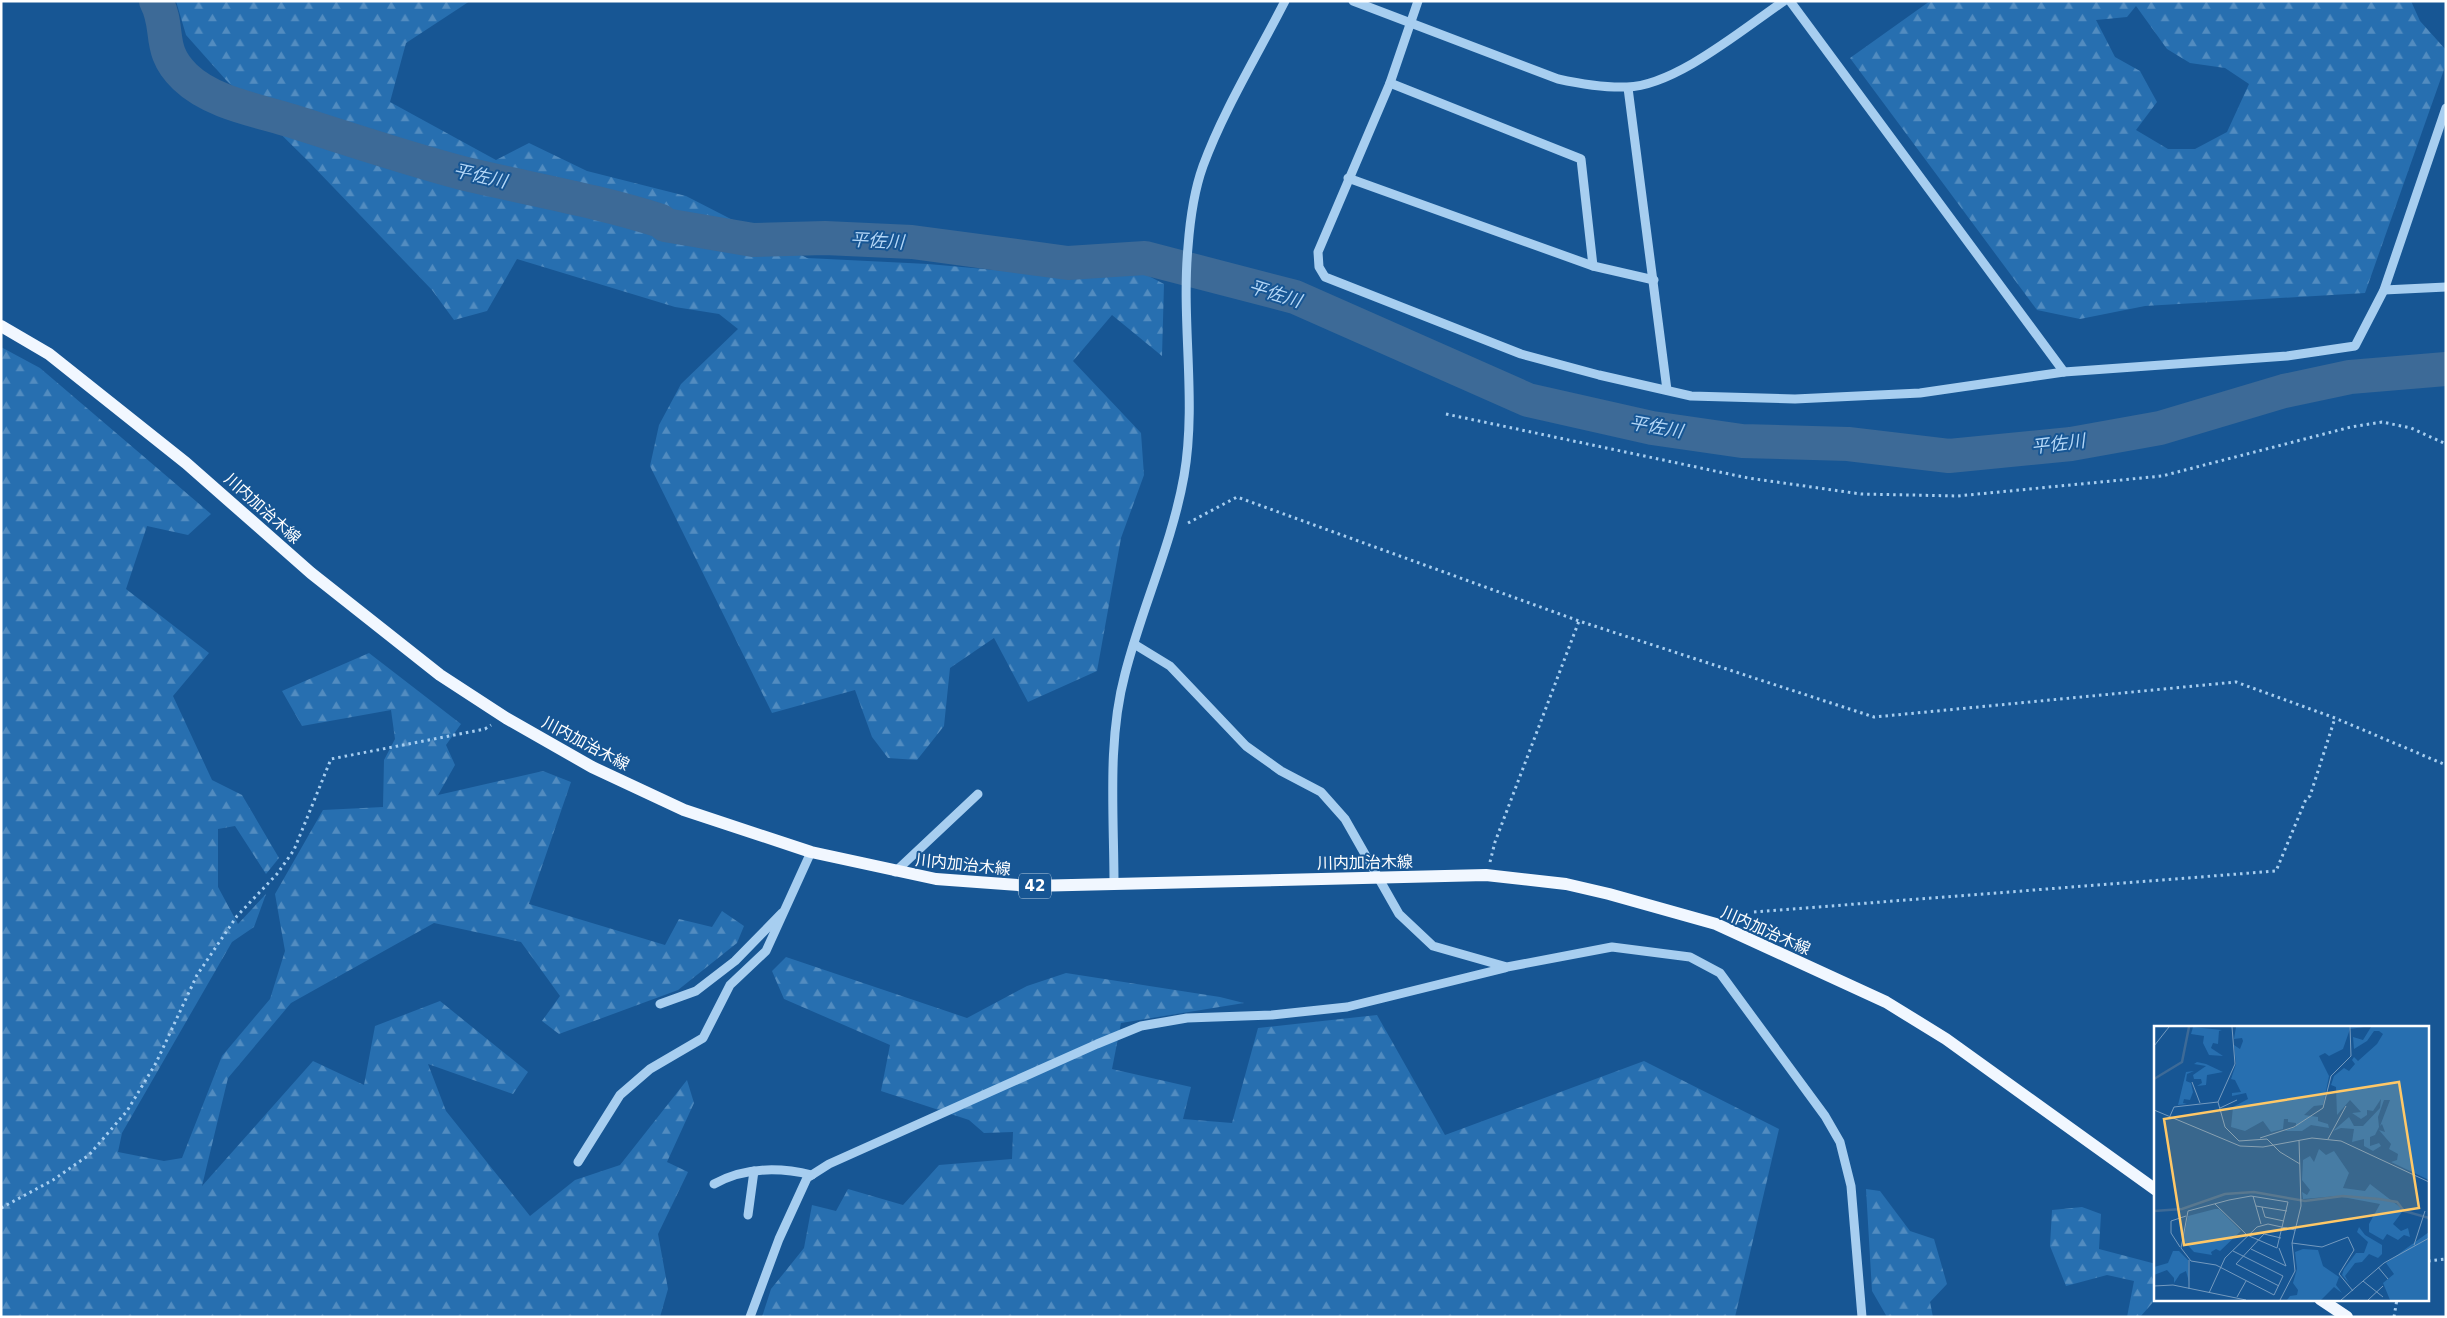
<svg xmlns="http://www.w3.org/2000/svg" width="2447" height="1318" font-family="'DejaVu Sans','Noto Sans JP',sans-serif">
	<defs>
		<pattern id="forest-firs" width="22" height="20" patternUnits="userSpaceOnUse" patternTransform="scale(1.25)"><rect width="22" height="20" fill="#276fb0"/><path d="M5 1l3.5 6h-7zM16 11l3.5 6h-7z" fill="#528cc0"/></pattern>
	</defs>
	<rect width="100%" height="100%" fill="#175694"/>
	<g fill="url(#forest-firs)" fill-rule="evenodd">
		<polygon points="176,1 470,1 406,43 390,102 496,160 529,143 587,171 686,196 807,258 928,264 1085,278 1141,272 1164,284 1162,356 1112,315 1073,361 1141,433 1144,475 1121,538 1097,671 1028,702 994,638 950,668 944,726 917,760 888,758 872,737 855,690 772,713 650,466 659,425 681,384 738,329 719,314 675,307 517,259 487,311 454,320 432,290 309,162 226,80 186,35"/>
		<path d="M1930 1H2411L2420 21 2446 50V64L2365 293 2145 306 2080 319 2037 310 1850 58ZM2136 6 2167 49 2190 63 2225 68 2249 84 2227 132 2195 149H2168L2136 130 2157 102 2140 71 2115 57 2096 20 2127 17Z"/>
		<polygon points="1,347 40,368 211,514 188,535 147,526 126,589 209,653 173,696 212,780 242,795 279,858 266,874 235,826 218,829 218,887 238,924 266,894 254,927 232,942 122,1133 118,1152 164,1161 182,1158 222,1056 270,999 285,951 275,894 323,810 383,807 384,760 395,739 391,710 302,726 282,691 369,653 461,724 446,745 455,765 438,795 543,771 571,782 529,904 665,945 679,919 712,927 722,911 744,926 737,943 678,990 559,1034 542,1021 560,996 521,942 434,923 291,1003 228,1078 202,1186 313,1061 364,1085 375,1026 440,1001 528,1072 513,1094 428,1064 446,1111 530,1216 575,1180 620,1165 687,1080 694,1103 667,1162 688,1172 658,1234 668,1289 660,1317 1,1317"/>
		<polygon points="786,957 967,1018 1027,986 1066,973 1220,997 1244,1003 1121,1023 1112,1069 1191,1087 1183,1119 1232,1123 1258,1028 1377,1015 1445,1135 1644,1061 1779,1129 1735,1317 762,1317 771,1289 804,1248 812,1205 836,1211 848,1189 903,1205 939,1165 1012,1159 1013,1132 984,1133 969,1120 881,1091 890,1045 784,999 772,971"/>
		<polygon points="1866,1189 1880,1191 1910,1231 1934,1239 1947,1284 1930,1302 1933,1317 1887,1317 1872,1291"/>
		<polygon points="2082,1207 2101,1214 2099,1249 2156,1264 2156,1299 2140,1317 2127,1317 2134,1281 2107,1275 2066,1286 2050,1246 2052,1210"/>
	</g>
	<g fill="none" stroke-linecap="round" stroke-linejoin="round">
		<path stroke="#3d6a97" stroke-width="34" d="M156 1C171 29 156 49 185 77 212 103 257 110 292 121 349 139 405 158 462 173 528 189 596 200 661 221L665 225 753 240 825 238 912 242 1068 263 1145 258 1295 297 1528 400 1652 428 1742 441 1848 444 1949 456 2071 444 2160 428 2284 391 2350 377 2446 369"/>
		<g stroke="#a7cef0" stroke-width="3" stroke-dasharray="2.5 4" stroke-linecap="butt">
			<polyline points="1446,414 1748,478 1861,494 1958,496 2162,476 2351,427 2382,422 2411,428 2446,444"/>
			<polyline points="1188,523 1237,497 1579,621 1874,717 2236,682 2335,718 2446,765"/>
			<polyline points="1490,862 1495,842 1579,621"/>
			<polyline points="1754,912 2276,871 2306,799 2310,796 2335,718"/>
			<polyline points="1,1208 53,1180 89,1155 127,1111 156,1063 197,975 237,916 277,874 294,850 331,759 485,729 491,725"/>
			<polyline points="2428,1261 2446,1259"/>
			<polyline points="2394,1317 2397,1299"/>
		</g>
		<g stroke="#a7cef0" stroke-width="9">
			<path d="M1353 1 1558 79C1581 84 1603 88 1627 87 1675 86 1743 29 1784 1"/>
			<polyline points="1418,1 1390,83 1318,252 1319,267 1325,277 1521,354 1599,375 1691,396 1795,399 1920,393 2064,372 2287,356 2355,346 2384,290 2446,108"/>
			<polyline points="1790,1 2064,372"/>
			<polyline points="1390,83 1581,159 1593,266"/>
			<polyline points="1628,88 1667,390"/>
			<polyline points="1348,178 1593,266 1654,280"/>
			<polyline points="2384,290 2446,287"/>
			<polyline points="1134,644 1170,666 1246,746 1281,771 1321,792 1345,819 1399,914 1433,946 1507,967 1612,947 1690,957 1720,973 1825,1116 1840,1142 1851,1186 1862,1317"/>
			<polyline points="895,872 978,794"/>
			<path d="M1114 884C1114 815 1107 741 1125 674 1142 607 1172 544 1184 476 1197 401 1181 323 1188 247 1190 220 1194 191 1203 166 1223 111 1258 54 1285 1"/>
			<polyline points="660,1004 696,991 735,961 782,913"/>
			<polyline points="578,1162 620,1095 650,1069 703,1038 730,985 766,951 811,852"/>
			<path d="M714 1184C745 1167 779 1167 812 1175"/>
			<polyline points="748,1215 754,1171"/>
			<polyline points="750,1317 779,1239 807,1178 829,1164 1097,1044 1141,1026 1187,1018 1272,1015 1347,1007 1505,968"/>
		</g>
		<g stroke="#f1f7ff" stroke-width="12">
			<polyline points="1,326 49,354 186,463 311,573 440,675 506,718 592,767 684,810 811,852 936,879 1030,886 1486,875 1566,884 1609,894 1716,924 1886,1002 1946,1039 2156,1190"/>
			<polyline points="2320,1299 2347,1317"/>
		</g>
	</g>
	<g text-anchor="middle" stroke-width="4" stroke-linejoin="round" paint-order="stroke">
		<rect fill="#175694" stroke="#b9ccdf" stroke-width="1" x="1019" y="873.5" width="32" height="25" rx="4"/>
		<g font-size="15" font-weight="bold" fill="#fff">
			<text x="1035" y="891">42</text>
		</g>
		<g font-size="16" fill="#fff" stroke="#175694">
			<text transform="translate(263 508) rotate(42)" y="6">川内加治木線</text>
			<text transform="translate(586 743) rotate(28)" y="6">川内加治木線</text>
			<text transform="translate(1365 862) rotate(-1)" y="6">川内加治木線</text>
			<text transform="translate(963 864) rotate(6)" y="6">川内加治木線</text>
			<text transform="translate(1766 930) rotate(24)" y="6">川内加治木線</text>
		</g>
		<g font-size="18" font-style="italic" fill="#b4d7f7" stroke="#175694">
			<text transform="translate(480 176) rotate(13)" y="6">平佐川</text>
			<text transform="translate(877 241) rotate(3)" y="6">平佐川</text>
			<text transform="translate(1275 294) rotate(17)" y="6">平佐川</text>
			<text transform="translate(1656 427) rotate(10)" y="6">平佐川</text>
			<text transform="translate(2058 444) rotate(-7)" y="6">平佐川</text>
		</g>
	</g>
	<g transform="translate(2154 1026)">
		<rect width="275" height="275" fill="#175694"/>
		<path d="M39 1 68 4 65 5 64 18 59 17 57 22 69 30 55 29 49 17 50 10 37 8ZM82 1H210L196 3 189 23 175 30 171 27 165 30 175 50 171 70 169 79 160 80 150 89 164 91V95L174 98 175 102 157 99 148 105H130L142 101V97L134 96V93H130L129 103 117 106 109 95 91 105 77 101 79 81 94 73 92 67 78 70V67L87 66 81 54 77 53 82 38 80 19 86 23 89 15 88 12 80 13ZM217 1H275V154L237 136 243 134 244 128 235 123 237 118 225 104 231 106 228 98 226 100 236 74H230L224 91 225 101 221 109 216 111V120L225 117 227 120 219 125 210 120V113L198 116 200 103 187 102 179 105 195 91 200 100H209L226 82 227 73 219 85 213 84V89L207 93 198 87 207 86 196 74 183 89 182 61 177 59 180 50 190 42 195 45 201 38 198 34 200 31 204 35 223 18 229 8 225 5H220L213 15 200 23 199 11 209 14ZM43 36 52 38 69 46 53 49 52 59 43 60 48 57 47 53H40L39 49 52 40 40 38ZM40 45 33 48 32 55 37 57 39 66 36 74 30 73 29 77 33 78 24 79 32 46ZM165 123 172 129 180 125 195 147 189 162 211 165 216 158 246 181 248 186 239 198 247 205 254 202 256 211 250 209 244 214 233 208 229 214 215 206V198L226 178 183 170 149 173 148 166 153 169 156 164 148 154 149 134 156 130 160 136ZM61 183H65L87 205 66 225 62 223 57 226 58 229 40 226 29 214 34 190ZM205 201 211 209 228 219V228L224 232 215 228 208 236 201 237 191 250 195 257 188 249 190 243 202 227H210L214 216 203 206ZM275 206V274H236L229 257 240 248 232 237ZM149 223 164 224 169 240 185 251 182 259 188 267 180 261 167 274H133L136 270 143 269 144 264 139 257 143 243 141 226ZM19 225H25L34 234 35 256 32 245 26 248 20 257V252L13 244 0 249V241L14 237Z" fill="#276fb0"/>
		<path fill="none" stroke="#3d6a97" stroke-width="2.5" d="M0 53 28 36 35 1M0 185 28 183 71 168 100 166 151 175 189 170 225 173 243 176 250 185 275 192"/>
		<path fill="none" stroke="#749abf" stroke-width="1" d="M0 20 15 1M38 56 46 77M64 76 71 101 85 115 113 113 126 126 146 138M64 76 81 38 78 1M66 82 83 74M0 84 86 120 109 121 158 112 187 115 275 156M16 90 20 81 64 76M106 112 140 101 169 82 177 50 197 30 196 1M174 113 192 80M99 170 107 198M61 178 93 209 123 222 134 176 97 170 75 174 34 185 27 222 37 235 62 239 120 269 129 250 79 225M102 180 133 185M108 181 111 191 130 195M138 217 168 221 194 211 200 224 185 248 199 265M260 219 271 185M26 221 17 207V195L32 190M97 223 132 240 125 222M35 234V263M224 241 234 253M209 255 229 271M0 260 19 259 92 274M125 260 82 238 110 208 127 212M55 267 71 232 103 201 114 198 141 204M83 271 92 255M126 274 141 245 138 217 147 180 145 114M187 274 230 237 275 212M214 274 229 260"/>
		<path fill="#ffc867" fill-opacity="0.15" stroke="#ffc867" stroke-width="2.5" d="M245 56 265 182 30 219 10 93Z"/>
		<rect width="275" height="275" fill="none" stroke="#fff" stroke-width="2.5"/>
	</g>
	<rect width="2447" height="1318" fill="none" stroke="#ffffff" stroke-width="5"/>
</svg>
